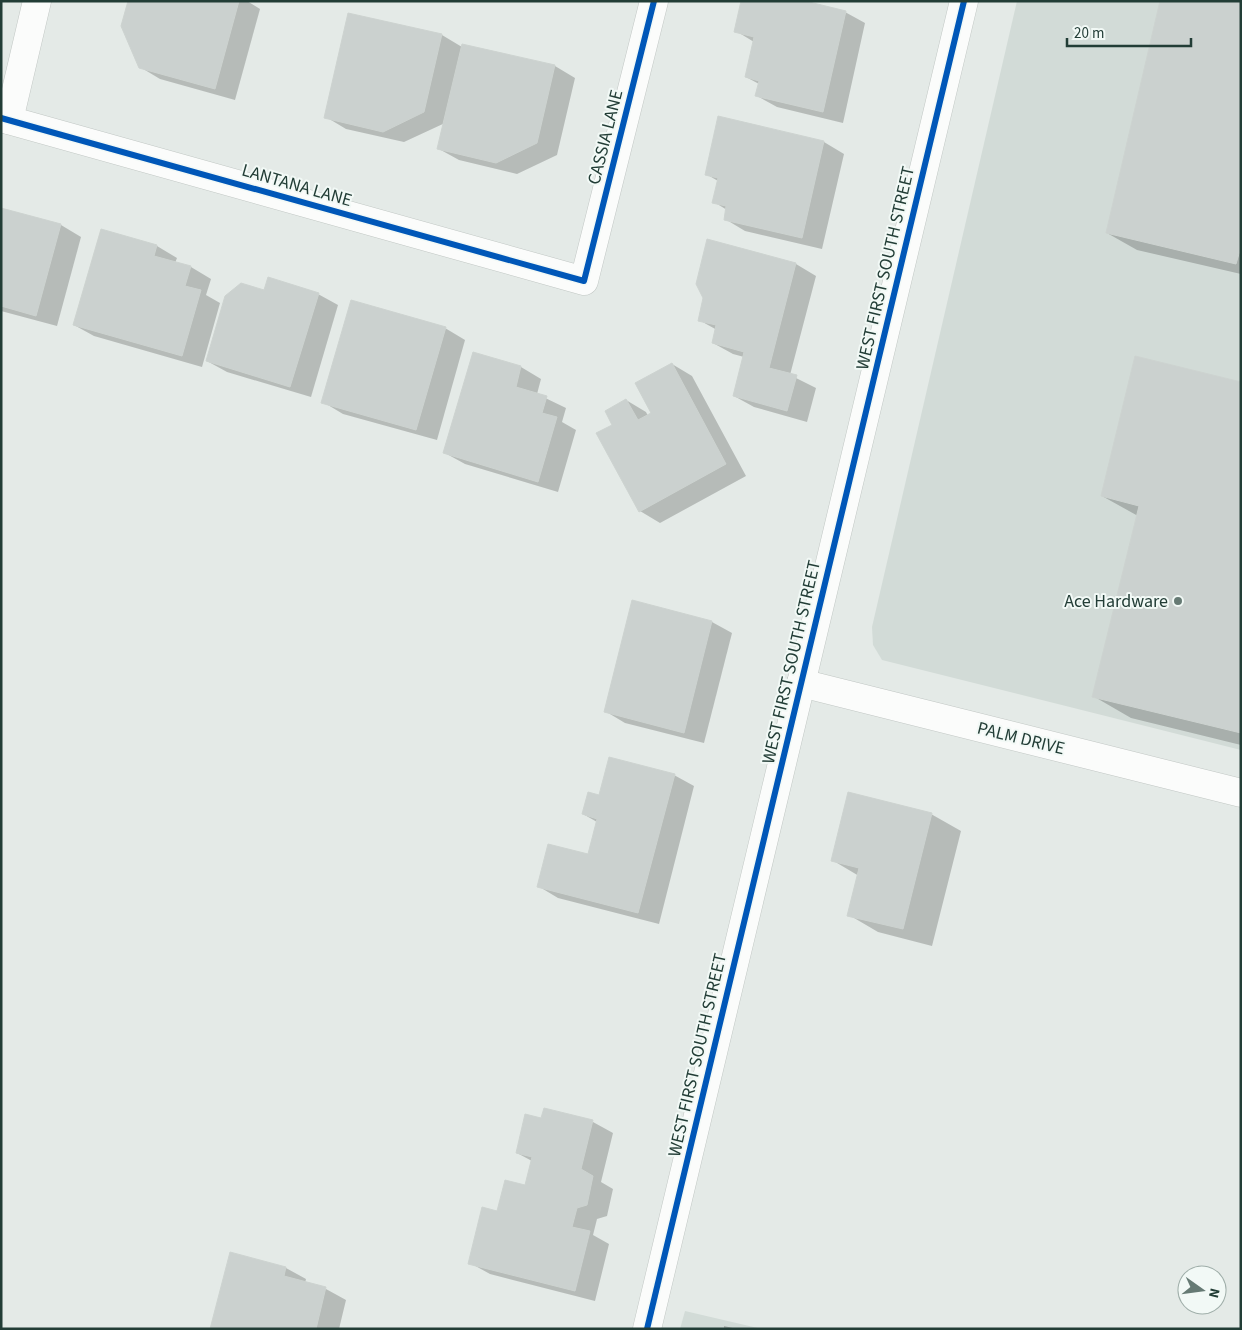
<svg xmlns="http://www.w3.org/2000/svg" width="1242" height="1330" font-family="'Source Sans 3',sans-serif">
	<rect width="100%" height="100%" fill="#e4eae7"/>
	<g fill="#d2dbd7">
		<polygon points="1017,1 1241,1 1241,750 882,660 873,645 872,627"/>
		<polygon points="685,1311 762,1329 680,1329"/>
	</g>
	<g fill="#0003">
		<polygon points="129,1 247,1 260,9 235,100 160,79 140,67"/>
		<polygon points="1241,1 1241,274 1137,250 1107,233"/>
		<polygon points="845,12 865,23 843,123 777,107 757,96 759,84 746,77 754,42 736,31"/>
		<polygon points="442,35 462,47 555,66 575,78 557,155 517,174 459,160 439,149 445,123 404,142 346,129 326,117"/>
		<polygon points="824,142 844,154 822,249 745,231 725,219 727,210 714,202 718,181 706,174"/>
		<polygon points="1,209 61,225 81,237 57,326 1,311"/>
		<polygon points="101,230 157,246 177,258 175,263 191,267 211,279 206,295 220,303 202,367 94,336 74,325"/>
		<polygon points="708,241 796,264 816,276 790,375 816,388 807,422 754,407 734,396 744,357 733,354 713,343 717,330 699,320 705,298"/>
		<polygon points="265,291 318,294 338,305 311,397 227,372 207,361"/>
		<polygon points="445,328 465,340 437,440 343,414 323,402"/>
		<polygon points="473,354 521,367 541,379 537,394 566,408 562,422 576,430 558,492 465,464 445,453"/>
		<polygon points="672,364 692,376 746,476 660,523 640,511 626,400 646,412 648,416 652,414"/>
		<polygon points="1241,383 1241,745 1131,718 1093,696 1138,516 1102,496"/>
		<polygon points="712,622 732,633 704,743 625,723 605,711"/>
		<polygon points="674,775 694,786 659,924 558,898 538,886 589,855 597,822 583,814 599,797"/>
		<polygon points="931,814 961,831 932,946 878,932 849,915 859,876 832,860"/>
		<polygon points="545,1110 593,1122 613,1133 601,1182 613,1189 607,1216 597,1219 593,1235 609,1244 595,1301 490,1274 470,1263 498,1212 526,1186 532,1161 517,1153 542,1119"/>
		<polygon points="231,1254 286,1268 306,1279 305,1283 326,1289 346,1300 339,1329 212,1329"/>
		<polygon points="724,1326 737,1329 724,1329"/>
	</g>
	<g fill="#cbd1cf" stroke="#cdd3d0">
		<polygon points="128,1 239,1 215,89 139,68 121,26"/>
		<polygon points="741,1 805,1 846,11 823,112 755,96 759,81 745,77 754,37 734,32"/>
		<polygon points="1160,1 1241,1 1241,247 1236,264 1106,233"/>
		<polygon points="348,13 442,34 424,112 383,132 324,118"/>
		<polygon points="462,44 555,65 537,143 496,163 437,149"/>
		<polygon points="718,116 824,141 802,238 724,220 726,206 712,203 718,178 705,175"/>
		<polygon points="1,208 61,224 36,316 1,306"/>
		<polygon points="101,229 157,245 154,256 191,266 185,286 201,290 182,356 73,325"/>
		<polygon points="707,239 796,263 769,368 797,375 787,411 733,396 744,352 712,343 716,325 698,321 703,298 696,284"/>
		<polygon points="268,277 319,293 290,387 206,361 225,296 241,283 264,290"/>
		<polygon points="351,300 446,327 416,430 321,403"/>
		<polygon points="473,352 521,366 516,387 547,396 542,413 557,417 538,482 443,453"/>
		<polygon points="1135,356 1241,382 1241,733 1092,697 1139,506 1101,496"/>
		<polygon points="672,363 726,464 639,512 596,433 612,425 605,411 626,399 638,420 651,413 635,383"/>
		<polygon points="632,600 712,621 684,733 604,712"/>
		<polygon points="609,757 675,774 638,913 537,887 548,844 588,854 597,819 582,814 588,792 599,795"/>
		<polygon points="848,792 932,813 903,929 847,916 859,868 831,861"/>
		<polygon points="544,1108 593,1120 581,1169 593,1176 587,1205 577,1208 572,1227 590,1231 575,1291 468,1264 482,1207 497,1211 505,1180 525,1185 532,1157 516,1153 525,1114 541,1118"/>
		<polygon points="230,1252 286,1267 284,1276 326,1287 316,1329 210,1329"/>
	</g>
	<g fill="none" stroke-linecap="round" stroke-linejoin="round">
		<g stroke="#c1c7c4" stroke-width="29">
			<g id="minor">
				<polyline points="1,118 584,281 654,1"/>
				<polyline points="9,120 37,1"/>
				<polyline points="801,683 1241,793"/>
				<polyline points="647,1329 964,1"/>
			</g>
		</g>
		<use href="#minor" stroke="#fbfcfb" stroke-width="28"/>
		<g stroke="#f2f9f6" stroke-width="9">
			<g id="cycleway">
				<polyline points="1,118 584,281 654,1"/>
				<polyline points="647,1329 964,1"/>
			</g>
		</g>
		<use href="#cycleway" stroke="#0057b8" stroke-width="6"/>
	</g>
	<circle fill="#667a74" stroke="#f2f9f6" stroke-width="2" cx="1178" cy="601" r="5"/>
	<g text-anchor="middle" stroke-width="4" stroke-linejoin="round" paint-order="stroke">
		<g font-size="18" fill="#223d36" stroke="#f2f9f6">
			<text transform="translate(605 137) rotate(-76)" y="6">CASSIA LANE</text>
			<text transform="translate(297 185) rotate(16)" y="6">LANTANA LANE</text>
			<text transform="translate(885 268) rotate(-77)" y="6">WEST FIRST SOUTH STREET</text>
			<text transform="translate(791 662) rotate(-77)" y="6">WEST FIRST SOUTH STREET</text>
			<text transform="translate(1021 738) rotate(14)" y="6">PALM DRIVE</text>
			<text transform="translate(697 1055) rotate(-77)" y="6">WEST FIRST SOUTH STREET</text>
		</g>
		<g font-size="18" fill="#223d36" stroke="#f2f9f6" text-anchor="end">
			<text x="1168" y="607">Ace Hardware</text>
		</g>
	</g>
	<rect width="1242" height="1330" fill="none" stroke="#223d36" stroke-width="5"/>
	<g transform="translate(1202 1290) rotate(104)"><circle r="24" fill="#f2f9f6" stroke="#9faea9"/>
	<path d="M0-4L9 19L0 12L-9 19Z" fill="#667a74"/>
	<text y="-8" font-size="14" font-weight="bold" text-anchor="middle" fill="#223d36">N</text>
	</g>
	<path d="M1067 38v8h124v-8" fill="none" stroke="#223d36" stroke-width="2.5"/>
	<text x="1074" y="38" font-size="15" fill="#223d36" stroke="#f2f9f6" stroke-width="4" paint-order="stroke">20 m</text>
</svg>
